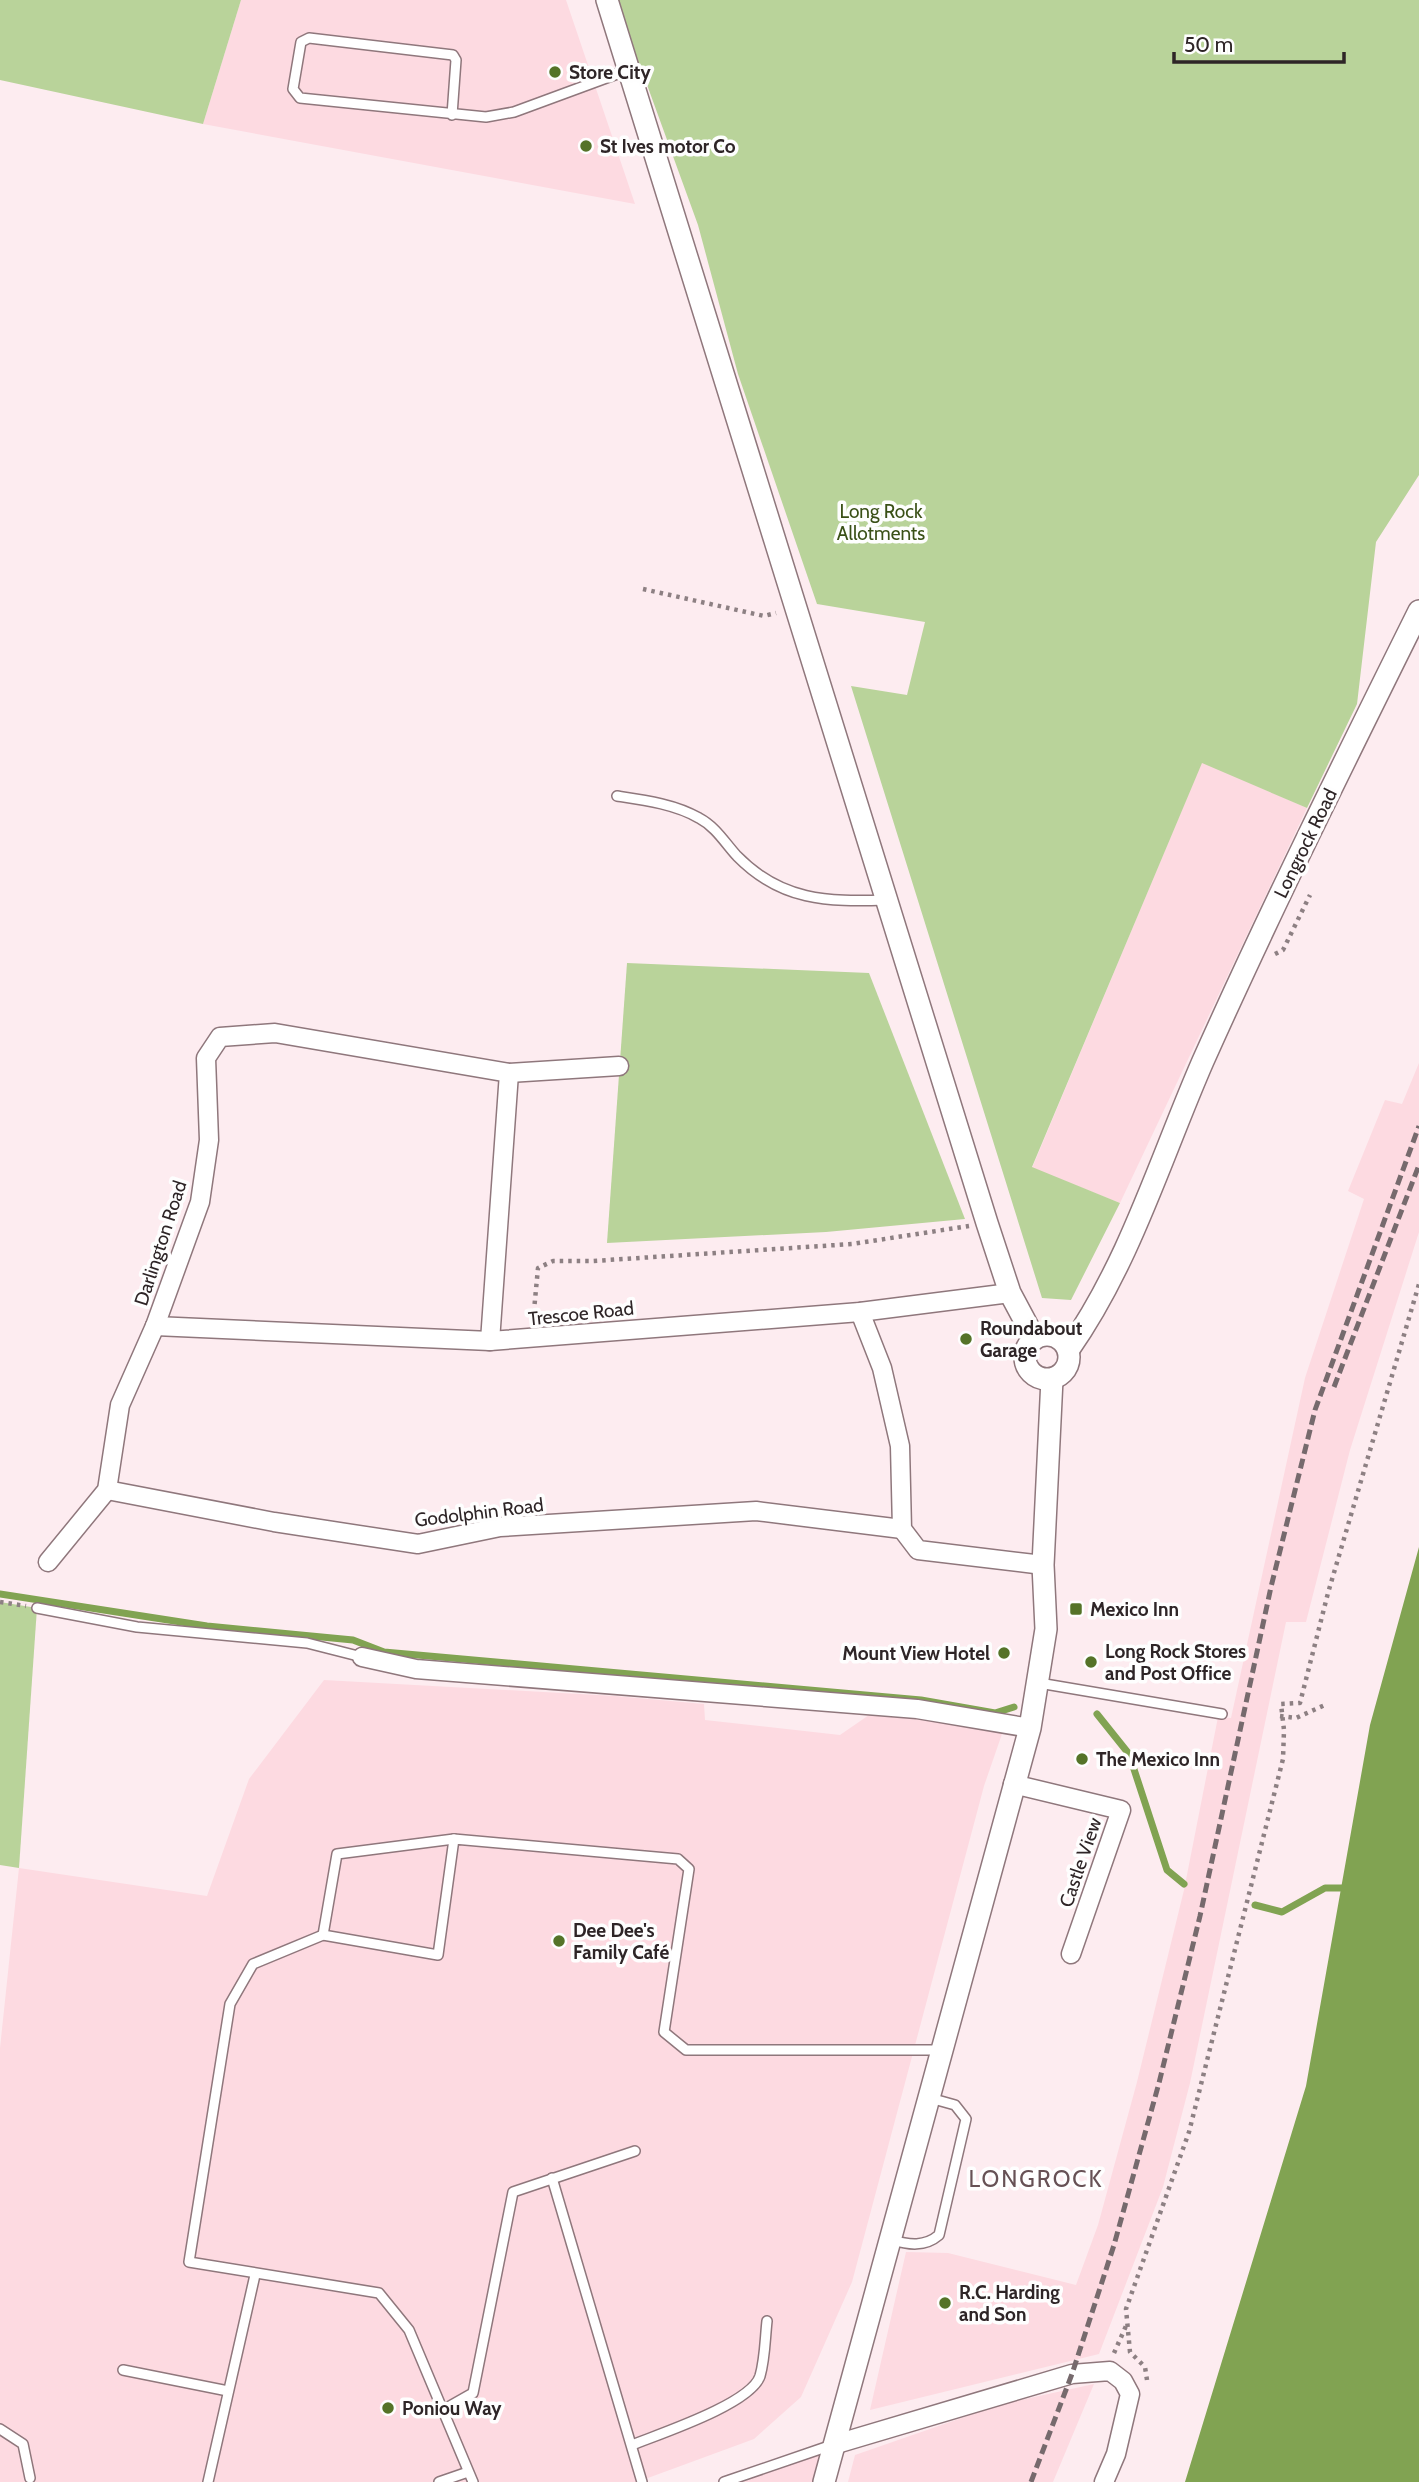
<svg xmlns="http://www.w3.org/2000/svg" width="1419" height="2482" font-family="Cabin,sans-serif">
	<rect width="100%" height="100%" fill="#fdecf0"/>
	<g fill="#fddae1">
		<polygon points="241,0 566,0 635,204 203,124"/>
		<polygon points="1202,762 1307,808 1120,1203 1032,1168"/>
		<polygon points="1419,1063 1419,1232 1350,1450 1306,1622 1286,1622 1190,2083 1163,2187 1099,2354 870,2410 906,2252 948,2253 1076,2285 1098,2225 1137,2082 1184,1890 1218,1717 1231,1718 1305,1378 1364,1199 1348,1191 1385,1100 1402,1104"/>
		<polygon points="324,1680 615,1696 704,1704 705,1720 840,1735 869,1715 917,1717 1003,1731 984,1786 852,2282 801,2397 754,2439 637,2482 0,2482 0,2048 19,1868 207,1896 249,1779"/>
		<polygon points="1094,2384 1053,2482 848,2482 855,2455 1002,2404"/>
		<polygon points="833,2445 824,2482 724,2482"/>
	</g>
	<g fill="#b9d39a">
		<polygon points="0,0 241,0 203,124 0,80"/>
		<polygon points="606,0 1419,0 1419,475 1376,542 1357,704 1307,808 1202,763 1032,1167 1120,1203 1071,1300 1042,1298 851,686 907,695 925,622 817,604 738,374 698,225 642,71 628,70"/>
		<polygon points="627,963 869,973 965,1219 826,1232 607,1243"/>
		<polygon points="0,1602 37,1608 19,1868 0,1865"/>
	</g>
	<polygon fill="#81a352" points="1419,1547 1419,2482 1185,2482 1306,2086 1370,1725"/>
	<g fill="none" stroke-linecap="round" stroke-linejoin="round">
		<g stroke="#81a352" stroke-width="7">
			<polyline points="0,1594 207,1626 353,1640 384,1652 921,1700 995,1713 1014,1707"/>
			<polyline points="1097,1714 1129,1754 1167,1870 1184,1884"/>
			<polyline points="1255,1905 1282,1912 1325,1888 1342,1888"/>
		</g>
		<g stroke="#8f777c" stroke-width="12">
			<g id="service">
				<polyline points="452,115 456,60 453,55 309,38 301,42 293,89 300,98 486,117 514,112 628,70"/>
				<path d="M617 796C644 800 675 804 699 818 716 827 725 843 737 856 781 901 827 902 886 900"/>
				<polyline points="37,1608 137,1627 307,1643 362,1657"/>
				<polyline points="1039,1683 1222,1714"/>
				<polyline points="323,1935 337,1854 454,1839"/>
				<polyline points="552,2178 642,2482"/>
				<path d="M892 2240C909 2245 925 2247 939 2235L966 2119 955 2105 930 2098"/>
				<polyline points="123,2370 228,2391"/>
				<polyline points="443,2410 473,2393 513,2192 635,2151"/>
				<polyline points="0,2429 23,2444 30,2478"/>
				<path d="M632 2445C659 2434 751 2404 760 2376 765 2359 765 2339 767 2321"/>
				<polyline points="208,2482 255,2275"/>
				<polyline points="439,2482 468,2472"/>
				<polyline points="473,2482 409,2330 379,2293 189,2262 230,2004 253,1964 323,1935 438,1955 454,1839 678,1859 689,1869 664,2032 686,2050 942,2050"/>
				<polyline points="724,2482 832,2445"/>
			</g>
		</g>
		<g stroke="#8f777c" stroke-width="21">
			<g id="minor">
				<polyline points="509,1073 619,1066"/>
				<polyline points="860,1312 882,1368 900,1446 902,1529 918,1550 1043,1565"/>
				<polyline points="155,1326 490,1341 860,1312 1010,1293"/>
				<polyline points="107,1490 274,1522 418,1544 500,1527 756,1511 902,1529"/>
				<polyline points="48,1562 107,1490 120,1405 155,1326 200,1202 209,1140 206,1058 220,1037 275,1033 509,1073 490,1341"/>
				<polyline points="362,1657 416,1669 917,1709 1030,1728"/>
				<polyline points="1013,1784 1121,1810 1071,1954"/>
				<polyline points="833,2445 1072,2374 1110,2371 1123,2381 1130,2394 1116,2454 1104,2482"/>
			</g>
		</g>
		<g stroke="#8f777c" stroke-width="24">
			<g id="tertiary">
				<polyline points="607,0 987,1223 1010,1293 1034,1338"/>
				<circle cx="1047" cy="1357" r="22"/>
				<path d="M1069 1349C1130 1262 1161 1157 1203 1061 1271 909 1345 760 1419 611"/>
				<polyline points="824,2482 1030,1728 1046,1629 1043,1565 1052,1379"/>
			</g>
		</g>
		<g stroke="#8d8083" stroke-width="4.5" stroke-dasharray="3.5 5" stroke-linecap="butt">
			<polyline points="643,589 764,616 776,613"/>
			<polyline points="1275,954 1283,950 1310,895"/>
			<polyline points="533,1321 538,1268 553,1261 593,1261 852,1244 969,1226"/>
			<polyline points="0,1602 26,1606"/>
			<polyline points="1280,1716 1296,1718 1327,1704"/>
			<polyline points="1114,2353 1126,2326"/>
			<polyline points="1147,2380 1145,2367 1130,2352 1126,2309 1189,2132 1283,1759 1284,1730 1281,1704 1300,1703 1328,1593 1419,1284"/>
		</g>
		<use href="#service" stroke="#fff" stroke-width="9"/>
		<use href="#minor" stroke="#fff" stroke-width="18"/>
		<use href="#tertiary" stroke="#fff" stroke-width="21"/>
		<g stroke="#766a6d" stroke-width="5" stroke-dasharray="10 5" stroke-linecap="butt">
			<polyline points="1334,1387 1419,1165"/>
			<polyline points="1031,2482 1072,2374 1114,2245 1159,2083 1200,1916 1271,1587 1315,1410 1419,1126"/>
		</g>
	</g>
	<g fill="#557328" stroke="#fefefe" stroke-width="2.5">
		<circle cx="555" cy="72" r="7"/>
		<circle cx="586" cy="146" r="7"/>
		<circle cx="966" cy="1339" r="7"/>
		<rect x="1069" y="1602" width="14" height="14" rx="3.5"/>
		<circle cx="1004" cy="1653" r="7"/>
		<circle cx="1091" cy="1662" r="7"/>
		<circle cx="1082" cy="1759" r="7"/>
		<circle cx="559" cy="1941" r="7"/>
		<circle cx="945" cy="2303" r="7"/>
		<circle cx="388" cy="2408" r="7"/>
	</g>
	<g text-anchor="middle" stroke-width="7" stroke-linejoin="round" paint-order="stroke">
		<g font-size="19" font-weight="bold" fill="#2e2527" stroke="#fefefe" text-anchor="start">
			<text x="569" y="79">Store City</text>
			<text x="600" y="153">St Ives motor Co</text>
			<text x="980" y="1335">Roundabout<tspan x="980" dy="22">Garage</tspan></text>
			<text x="1090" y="1616">Mexico Inn</text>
			<text x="1105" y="1658">Long Rock Stores<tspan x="1105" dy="22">and Post Office</tspan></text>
			<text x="990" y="1660" text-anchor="end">Mount View Hotel</text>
			<text x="1096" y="1766">The Mexico Inn</text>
			<text x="573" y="1937">Dee Dee's<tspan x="573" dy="22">Family Café</tspan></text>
			<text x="959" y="2299">R.C. Harding<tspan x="959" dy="22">and Son</tspan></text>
			<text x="402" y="2415">Poniou Way</text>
		</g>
		<g font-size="19" fill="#3a5017" stroke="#fefefe">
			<text x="881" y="518">Long Rock<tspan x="881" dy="22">Allotments</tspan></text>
		</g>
		<g font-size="19" fill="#2e2527" stroke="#fefefe">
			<text transform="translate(1305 843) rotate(-64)" y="7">Longrock Road</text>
			<text transform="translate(160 1243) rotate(-72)" y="7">Darlington Road</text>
			<text transform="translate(581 1313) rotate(-6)" y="7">Trescoe Road</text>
			<text transform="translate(479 1512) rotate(-7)" y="7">Godolphin Road</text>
			<text transform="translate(1080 1862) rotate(-71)" y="7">Castle View</text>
		</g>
		<g font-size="23" letter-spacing="2" fill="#675155" stroke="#fefefe">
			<text x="1036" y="2187">LONGROCK</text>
		</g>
	</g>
	<path d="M1174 52v10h170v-10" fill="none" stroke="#2e2527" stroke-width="3.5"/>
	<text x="1184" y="52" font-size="21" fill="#2e2527" stroke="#fefefe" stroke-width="5" paint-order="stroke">50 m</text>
</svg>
